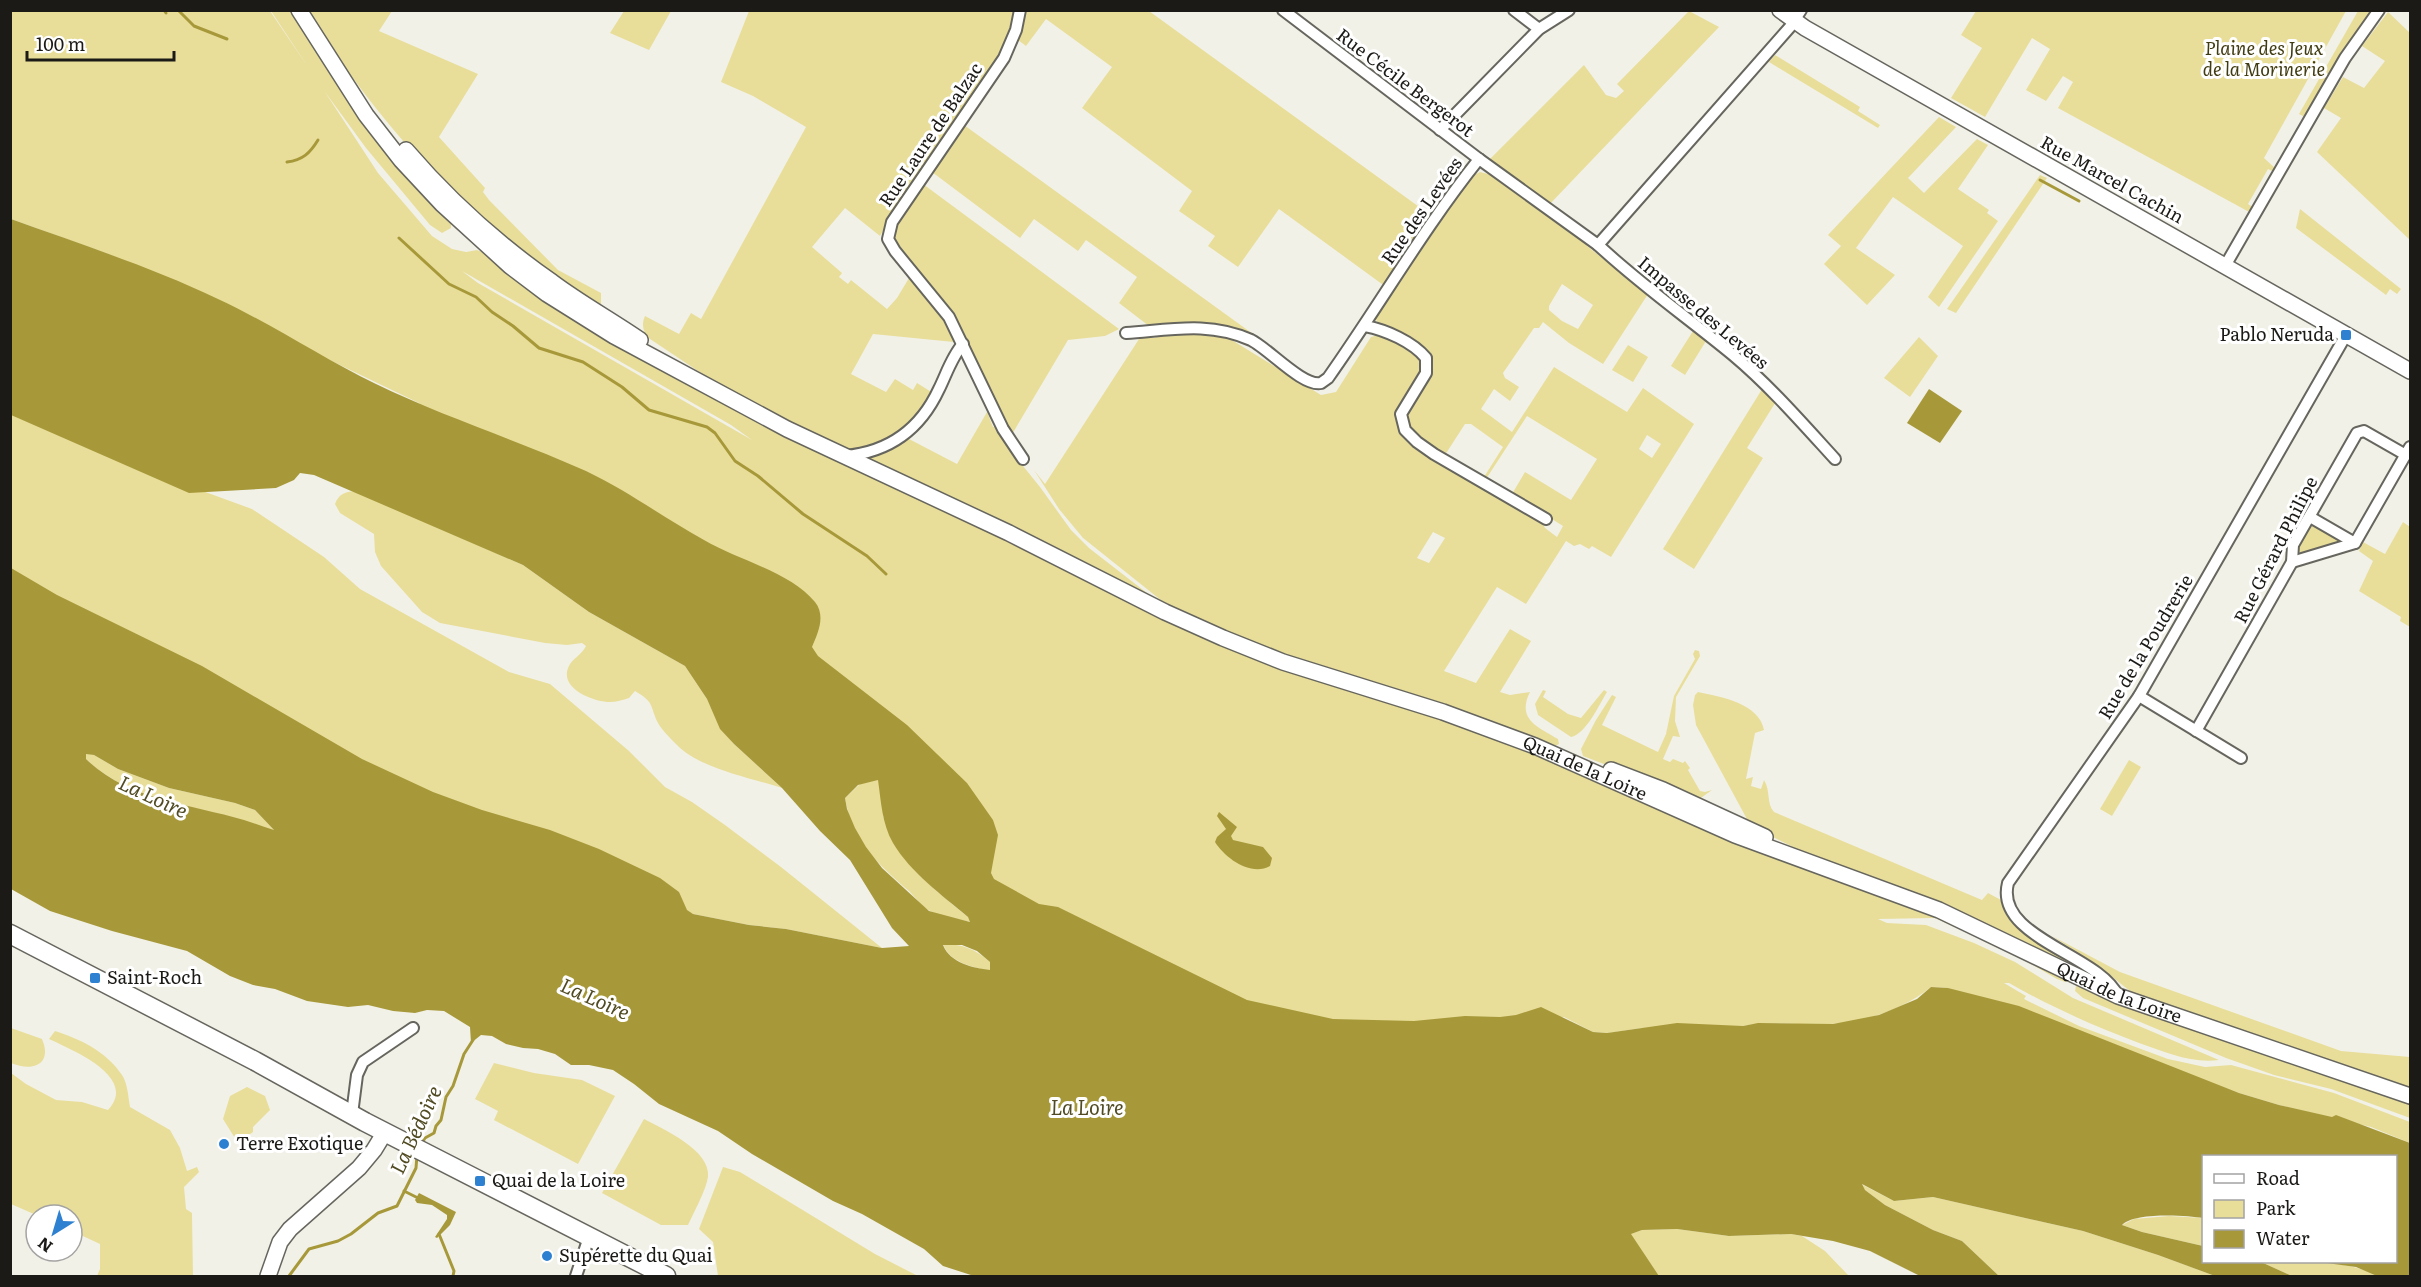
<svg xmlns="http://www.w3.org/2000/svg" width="2421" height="1287" font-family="Literata,serif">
	<rect width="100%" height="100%" fill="#f2f1e8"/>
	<g fill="#e8de9a" fill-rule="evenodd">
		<path d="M10 11H270L308 67 271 11H292L451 221V228L442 233 430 225 366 148 325 92 378 173 432 236 452 249 466 252 477 250 485 253 508 270 935 505 1143 606 1485 732 1906 902 2067 979V980L2065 982 2057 979 2012 953 1935 918 1878 919 1887 923 1926 925 1974 943 2015 962 2073 998 2219 1060C2192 1064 2165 1052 2139 1043 2094 1026 2051 1007 2009 983H2004L2026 996 2024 999 2079 1026 2168 1059 2205 1067 2231 1065 2334 1093 2410 1122V1143L2371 1127 2279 1105 2239 1093 1947 988 1931 987C1904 1009 1866 1022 1832 1024 1802 1026 1772 1020 1743 1026L1642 1028 1608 1033 1593 1032 1564 1017 1448 1026 1116 1012 883 815C894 860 934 889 968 917L971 922C958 919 942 917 930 911 922 907 916 898 910 892 879 865 852 841 845 798L860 784 419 403 111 255 11 219ZM462 271 731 425 752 440 478 283Z"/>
		<path d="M305 11H392L379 31 478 74 439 137 485 188 483 192 489 200 558 270 601 293V311C550 275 500 238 454 195 397 140 349 75 305 11Z"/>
		<polygon points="624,11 624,10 671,11 649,50 610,33"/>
		<path d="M749 11H1018L1010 42 897 206 880 236 845 208 812 247 842 273 839 277 848 284 851 280 887 309 897 298 909 278C925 295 951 317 954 342L873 334 851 374 886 392 895 379 913 390 917 383 933 393 902 436 849 453 722 387 650 339C643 332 641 325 645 316L679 334 691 313 701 319 806 127 753 96 721 82Z"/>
		<polygon points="1024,11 1149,11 1433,217 1386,287 1279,209 1238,267 1208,246 1215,236 1179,211 1192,191 1082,108 1112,67 1046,19 1026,46 1018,40"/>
		<polygon points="1689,11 1719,27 1548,206 1488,161 1584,65 1606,95 1616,98 1624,91 1617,84"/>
		<polygon points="1976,11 2346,11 2264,158 2276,169 2274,172 2268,169 2248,204 2254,208 2251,213 2058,108 2073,82 2063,76 2046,101 2026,90 2050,49 2032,38 1985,117 1951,98 1982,48 1961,35"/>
		<polygon points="2358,11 2372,11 2349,44 2305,117 2299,114"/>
		<polygon points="2388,12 2410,33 2410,240 2317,152 2341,118 2324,108 2343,77 2364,88 2385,61 2362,46"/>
		<polygon points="1775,55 1860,107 1858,111 1880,125 1878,128 1769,62"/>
		<polygon points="1939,117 1956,127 1908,178 1924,193 1977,139 1988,145 1958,189 1989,210 1987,213 1998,221 1939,307 1928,297 1963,246 1893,197 1856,248 1895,275 1867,305 1824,264 1841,246 1828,235"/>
		<polygon points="964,125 1253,334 1251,335 1221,327 1149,326 1119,303 1137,277 1086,240 1078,251 1034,219 1020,238 932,172"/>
		<path d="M1480 172 1492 175 1585 240 1587 246 1648 294 1603 364 1569 343 1543 322 1539 328H1534L1503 373 1505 378 1519 387 1510 401 1494 389 1481 409 1512 432 1554 367 1627 412 1643 388 1694 424 1611 557 1592 546 1589 549 1580 544 1574 546 1566 541 1526 604 1497 587 1444 671 1476 683 1510 629 1531 641 1500 692 1510 695 1530 692C1516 720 1539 727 1558 739L1559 744 1553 747 1439 704 1299 661 1182 613 1162 601 1083 538 1059 509 1034 470 1045 484 1141 336 1154 338 1179 330H1194L1222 334 1321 395 1336 392 1371 337 1382 334 1411 348 1425 361 1423 375 1398 413 1400 426 1420 450 1508 503 1510 500 1539 517 1545 528 1557 537 1563 526 1512 494 1525 472 1571 500 1597 459 1527 416 1486 479 1484 477 1503 447 1471 424H1465L1445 455C1434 448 1417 442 1411 430 1396 404 1448 376 1428 354 1417 341 1395 333 1380 326L1375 318 1454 197 1468 178ZM1562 284 1593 305 1578 329 1562 321 1549 310V306ZM1647 435 1661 444 1652 458 1639 449ZM1433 532 1445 538 1429 563 1417 558Z"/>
		<polygon points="2040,175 2047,178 1956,313 1947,309"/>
		<polygon points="923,184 1119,329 1105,336 1068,340 1011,436 981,373 893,240 893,230"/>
		<polygon points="2300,209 2401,289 2397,294 2390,289 2386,295 2296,228"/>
		<polygon points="1693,331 1706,341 1685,375 1671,366"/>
		<polygon points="1919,337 1938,356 1910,397 1884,378"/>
		<polygon points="1628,345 1648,357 1633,382 1612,370"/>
		<polygon points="1764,386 1777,400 1747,448 1763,458 1694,569 1663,549"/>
		<polygon points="10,401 134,466 252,509 324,557 360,589 509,672 550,684 629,751 665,787 692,802 725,825 781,867 882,948 786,929 749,925 693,914 11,661"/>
		<polygon points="987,412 993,427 996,427 1007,446 1040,487 1071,530 1089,548 1147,593 1151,599 862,456 909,439 957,464"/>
		<path d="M355 491 523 565 589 612 685 666 707 699 721 729 734 744 782 788C751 778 698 768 676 744 670 738 662 730 658 723 649 704 655 703 635 691L629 698C623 700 616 702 610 702 594 702 560 689 568 668 572 658 582 655 586 646L582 643 567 645 545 643 440 623 422 612 381 566 375 552 374 534 340 513 335 504C339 494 344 492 355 491Z"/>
		<polygon points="2403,522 2410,527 2410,627 2400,621 2401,617 2359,591 2373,561 2359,551 2363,542 2385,554"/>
		<polygon points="2310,525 2314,525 2338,539 2339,543 2302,554 2297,549 2297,546"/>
		<polygon points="1695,650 1699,651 1700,656 1676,697 1675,721 1680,737 1673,736 1663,759 1670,762 1673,759 1683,763 1685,761 1690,768 1688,770 1700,791 1705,792 1712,790 1698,800 1583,756 1581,749 1596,720 1612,695 1616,697 1602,725 1658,752 1666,734 1674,696 1695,659 1693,654"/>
		<path d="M1543 690 1546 691 1543 697 1568 714 1581 718 1604 690 1607 692C1599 705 1586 734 1571 737L1538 715 1535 704Z"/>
		<path d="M1698 692C1721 697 1759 703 1764 730L1755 733 1746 779 1753 777 1751 786 1761 789 1764 780C1771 791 1766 803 1774 812L1982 900 1988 893 2001 900 2008 914 2018 924 2084 970 2080 972 1951 908 1799 850 1771 836 1748 821 1696 725 1693 705 1695 695Z"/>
		<path d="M86 753 94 755 118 769 169 788 235 803 255 810 275 831C215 809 133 805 86 759Z"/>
		<polygon points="2129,760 2141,767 2112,816 2100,809"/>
		<polygon points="2052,936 2120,972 2341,1051 2410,1057 2410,1091 2135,995 2101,968"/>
		<path d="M943 944C963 944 975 949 990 962V971C973 967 950 963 943 944Z"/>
		<polygon points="2076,986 2410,1104 2410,1118 2331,1089 2274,1075 2226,1058 2083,998 2075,991"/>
		<path d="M11 1028 42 1039C53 1065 32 1072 11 1063Z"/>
		<path d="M55 1031C80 1039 106 1051 122 1075 128 1084 128 1097 130 1107L170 1130 180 1148 187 1171 197 1167 199 1172 184 1187 186 1209 192 1213 193 1276H97L100 1269V1244L72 1231V1215H36L11 1204V1073L26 1084 56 1100 82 1102 108 1110C139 1077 72 1050 49 1039Z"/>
		<polygon points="494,1063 534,1073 582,1080 615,1096 578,1164 494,1120 498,1111 475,1099"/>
		<polygon points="247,1087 265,1096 270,1110 253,1127 253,1132 238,1143 223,1119 230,1096"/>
		<path d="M644 1119C663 1129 711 1150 708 1177 706 1190 694 1212 688 1225H661L602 1193Z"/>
		<polygon points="723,1167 740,1172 875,1254 918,1276 718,1276 713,1242 699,1229"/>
		<polygon points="1861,1184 1894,1201 1933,1197 2083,1231 2158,1255 2215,1276 1999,1276 1962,1241 1933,1230 1885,1205 1865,1190"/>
		<polygon points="2169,1216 2203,1218 2203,1246 2142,1232 2122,1225 2134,1219"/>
		<polygon points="1677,1229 1729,1236 1791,1234 1802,1236 1825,1251 1849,1276 1659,1276 1630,1234 1642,1230"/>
		<path d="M2261 1262C2295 1262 2349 1259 2377 1276H2292Z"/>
	</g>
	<g fill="#a7993a" fill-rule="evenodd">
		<path d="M11 219C80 244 151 267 218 299 272 324 322 358 376 384 444 417 517 440 586 471 628 491 664 518 704 540 738 560 790 572 815 602 826 616 818 633 812 647L818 656 907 725 967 783 993 820 998 835 991 873 994 879 1039 904 1058 907 1247 1000 1333 1019 1414 1021 1465 1016 1500 1017 1516 1015 1541 1007 1593 1032 1607 1033 1677 1023 1743 1026 1758 1023 1833 1024 1879 1015 1917 999 1931 987 1948 988 2019 1006 2239 1093 2279 1105 2332 1117 2336 1115 2410 1143V1276H2377L2356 1267 2319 1262H2396V1156H2204L2203 1218C2186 1215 2134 1212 2122 1225L2142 1232 2203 1246 2204 1262H2261L2292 1276H2215L2158 1255 2083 1231 1933 1197 1894 1201 1862 1184 1865 1190 1885 1205 1933 1230 1962 1241 1999 1276H1920L1870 1251 1833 1241 1791 1234 1729 1236 1677 1229 1642 1230 1631 1234 1659 1276H974L943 1266 924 1249 862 1214 833 1201 752 1154 718 1131 659 1104 634 1084 613 1070 589 1065H571L555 1054 538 1049 523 1048 506 1044 492 1036 481 1035 471 1043 470 1027 444 1011 427 1010 415 1013 393 1011 368 1005 348 1007 307 1001 275 989 253 985 230 976 187 951 112 931 50 911 11 889V568L57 595 202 666 362 759 433 792 482 810 550 830 599 849 660 878 679 892 687 910 693 914 749 925 786 929 882 948 909 946 892 928 850 860 820 831 782 788 734 744 720 729 707 699 685 666 589 612 523 565 314 475 300 473 294 480 276 488 189 493 11 415ZM86 754 94 755 118 769 169 788 235 803 255 810 274 830C264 827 254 823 244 820 190 804 128 800 86 759ZM878 780C881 801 882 824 893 843 911 873 942 895 968 917L970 922 929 911 882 868 866 847 855 828 847 809 845 798 858 785ZM962 945 977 951 990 962V970C973 968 950 963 943 945Z"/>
		<polygon points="1929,389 1962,411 1940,443 1907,423"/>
		<path d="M1219 812 1237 827 1231 836 1233 840 1263 847 1272 858 1270 866C1251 877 1225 858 1215 842L1217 837 1226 829 1217 816Z"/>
		<polygon points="419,1193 456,1212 450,1225 437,1238 435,1237 447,1219 447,1215 432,1205 417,1203 415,1200"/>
	</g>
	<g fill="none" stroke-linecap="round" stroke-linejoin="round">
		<g stroke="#a7993a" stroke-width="3">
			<polyline points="164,10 166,13"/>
			<polyline points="178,10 194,26 227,39"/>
			<path d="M287 162C303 160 310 153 318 140"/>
			<polyline points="2040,180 2079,201"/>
			<polyline points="399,238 449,284 476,297 492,312 513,326 539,348 583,362 622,387 649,410 707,427 715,433 735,461 758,476 803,514 867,556 886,574"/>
			<polyline points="422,1143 425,1138 434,1133 436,1126 441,1120 446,1097 453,1086 464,1054 473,1040"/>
			<polyline points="404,1191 418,1198"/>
			<polyline points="439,1234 454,1271 453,1276"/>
			<polyline points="289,1276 309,1249 338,1241 351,1234 378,1213 397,1206 416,1168 417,1155"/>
		</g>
		<g stroke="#67665e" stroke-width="14">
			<g id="street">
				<polyline points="1020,10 1016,30 1004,58 892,222 888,239 895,251 949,317 1003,429 1023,459"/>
				<polyline points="1283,10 1479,159 1598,245 1790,27 1801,10"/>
				<polyline points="1514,10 1539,29"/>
				<polyline points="1440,130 1539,29 1569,10"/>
				<path d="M1598 245C1641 285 1688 318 1733 355 1770 386 1803 424 1835 459"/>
				<polyline points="2225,266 2345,58 2379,10"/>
				<path d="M1365 326C1386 330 1413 342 1426 358V373L1401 414 1405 430 1417 442 1434 454 1546 519"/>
				<path d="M1126 333C1170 330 1209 321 1251 340 1269 349 1303 387 1321 383L1328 378C1379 306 1423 229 1479 159"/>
				<path d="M845 456C889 452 920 430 939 389 946 375 952 356 963 344"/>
				<polyline points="2310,517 2355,543"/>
				<polyline points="2292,562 2355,543 2410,447"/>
				<polyline points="2139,696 2241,758"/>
				<polyline points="2196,731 2292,562 2293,545 2357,433 2364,431 2406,455"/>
				<path d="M2118 996C2099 954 1994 938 2008 883L2139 696 2346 335"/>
				<polyline points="352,1114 357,1075 363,1062 413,1028"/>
				<polyline points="576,1276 589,1237"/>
			</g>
		</g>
		<g stroke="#67665e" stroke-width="18">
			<g id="secondary">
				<path id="s1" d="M299 10 366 115 401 160 442 204 510 266 547 294 614 336 787 429 1009 533 1165 612 1223 638 1283 662 1443 712 1535 746 1735 835 1939 910 2118 996 2410 1096"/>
				<polyline points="1780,10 1805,28 2410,371"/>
				<path d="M406 150C448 199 499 245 552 282 580 303 611 320 640 340"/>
				<polyline points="1611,770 1663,790 1765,837"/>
				<polyline points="268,1276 280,1242 290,1229 359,1168 374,1150 385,1132"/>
			</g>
		</g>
		<g stroke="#67665e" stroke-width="21">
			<polyline id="primary" points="10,934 255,1061 365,1122 666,1276"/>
		</g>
		<use href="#street" stroke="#fff" stroke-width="10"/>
		<use href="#secondary" stroke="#fff" stroke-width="15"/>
		<use href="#primary" stroke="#fff" stroke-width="18"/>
	</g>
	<g fill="#2e81d0" stroke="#fff" stroke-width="2">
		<rect x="2340" y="329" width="12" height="12" rx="3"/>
		<rect x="89" y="972" width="12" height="12" rx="3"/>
		<circle cx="224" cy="1144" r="6"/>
		<rect x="474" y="1175" width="12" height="12" rx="3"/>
		<circle cx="547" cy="1256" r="6"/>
	</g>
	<g text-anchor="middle" stroke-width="6" stroke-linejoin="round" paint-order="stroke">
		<g font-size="18" font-style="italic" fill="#413b12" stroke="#fff">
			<text x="2264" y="55">Plaine des Jeux<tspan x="2264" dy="21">de la Morinerie</tspan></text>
		</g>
		<g font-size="18" fill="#1b1a17" stroke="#fff">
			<text transform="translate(1405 83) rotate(37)" y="6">Rue Cécile Bergerot</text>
			<text transform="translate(931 135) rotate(-56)" y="6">Rue Laure de Balzac</text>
			<text transform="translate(2112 180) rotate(29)" y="6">Rue Marcel Cachin</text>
			<text transform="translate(1422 211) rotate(-55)" y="6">Rue des Levées</text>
			<text transform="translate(1703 313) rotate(40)" y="6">Impasse des Levées</text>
			<text transform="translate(2276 550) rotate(-63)" y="6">Rue Gérard Philipe</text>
			<text transform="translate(2146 647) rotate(-59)" y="6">Rue de la Poudrerie</text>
			<text dy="6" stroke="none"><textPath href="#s1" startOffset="1524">Quai de la Loire</textPath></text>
			<text dy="6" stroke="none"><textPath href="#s1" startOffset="2104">Quai de la Loire</textPath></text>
		</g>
		<g font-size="18" fill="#1b1a17" stroke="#fff" text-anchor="start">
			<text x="2334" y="341" text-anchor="end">Pablo Neruda</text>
			<text x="107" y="984">Saint-Roch</text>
			<text x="236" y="1150">Terre Exotique</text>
			<text x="492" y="1187">Quai de la Loire</text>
			<text x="559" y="1262">Supérette du Quai</text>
		</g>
		<g font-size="20" font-style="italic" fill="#514b23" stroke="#fff">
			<text transform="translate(153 797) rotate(25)" y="7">La Loire</text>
			<text transform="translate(595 999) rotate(24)" y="7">La Loire</text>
			<text x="1087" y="1115">La Loire</text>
			<text transform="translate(416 1130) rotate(-65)" y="7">La Bédoire</text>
		</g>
	</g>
	<rect width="2421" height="1287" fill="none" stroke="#1b1a17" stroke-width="24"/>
	<rect x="2202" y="1155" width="195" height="108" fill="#ffffff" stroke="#a4a3a2" stroke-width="1.5"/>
	<rect x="2214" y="1174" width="30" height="9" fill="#ffffff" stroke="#a4a3a2" stroke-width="1.5"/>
	<text x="2256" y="1185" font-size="18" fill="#1b1a17">Road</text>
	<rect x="2214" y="1200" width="30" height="18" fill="#e8de9a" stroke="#a4a3a2" stroke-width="1.5"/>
	<text x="2256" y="1215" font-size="18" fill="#1b1a17">Park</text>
	<rect x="2214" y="1230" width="30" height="18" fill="#a7993a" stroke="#a4a3a2" stroke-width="1.5"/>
	<text x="2256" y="1245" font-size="18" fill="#1b1a17">Water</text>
	<g transform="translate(54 1233) rotate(217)"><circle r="28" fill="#ffffff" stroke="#a4a3a2" stroke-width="1.5"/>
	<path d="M0-4.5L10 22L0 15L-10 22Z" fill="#2e81d0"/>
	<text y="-9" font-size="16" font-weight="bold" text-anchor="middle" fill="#1b1a17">N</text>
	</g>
	<path d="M27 51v9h147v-9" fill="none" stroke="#1b1a17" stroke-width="3"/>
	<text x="36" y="51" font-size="18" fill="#1b1a17" stroke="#ffffff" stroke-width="4.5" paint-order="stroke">100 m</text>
</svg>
